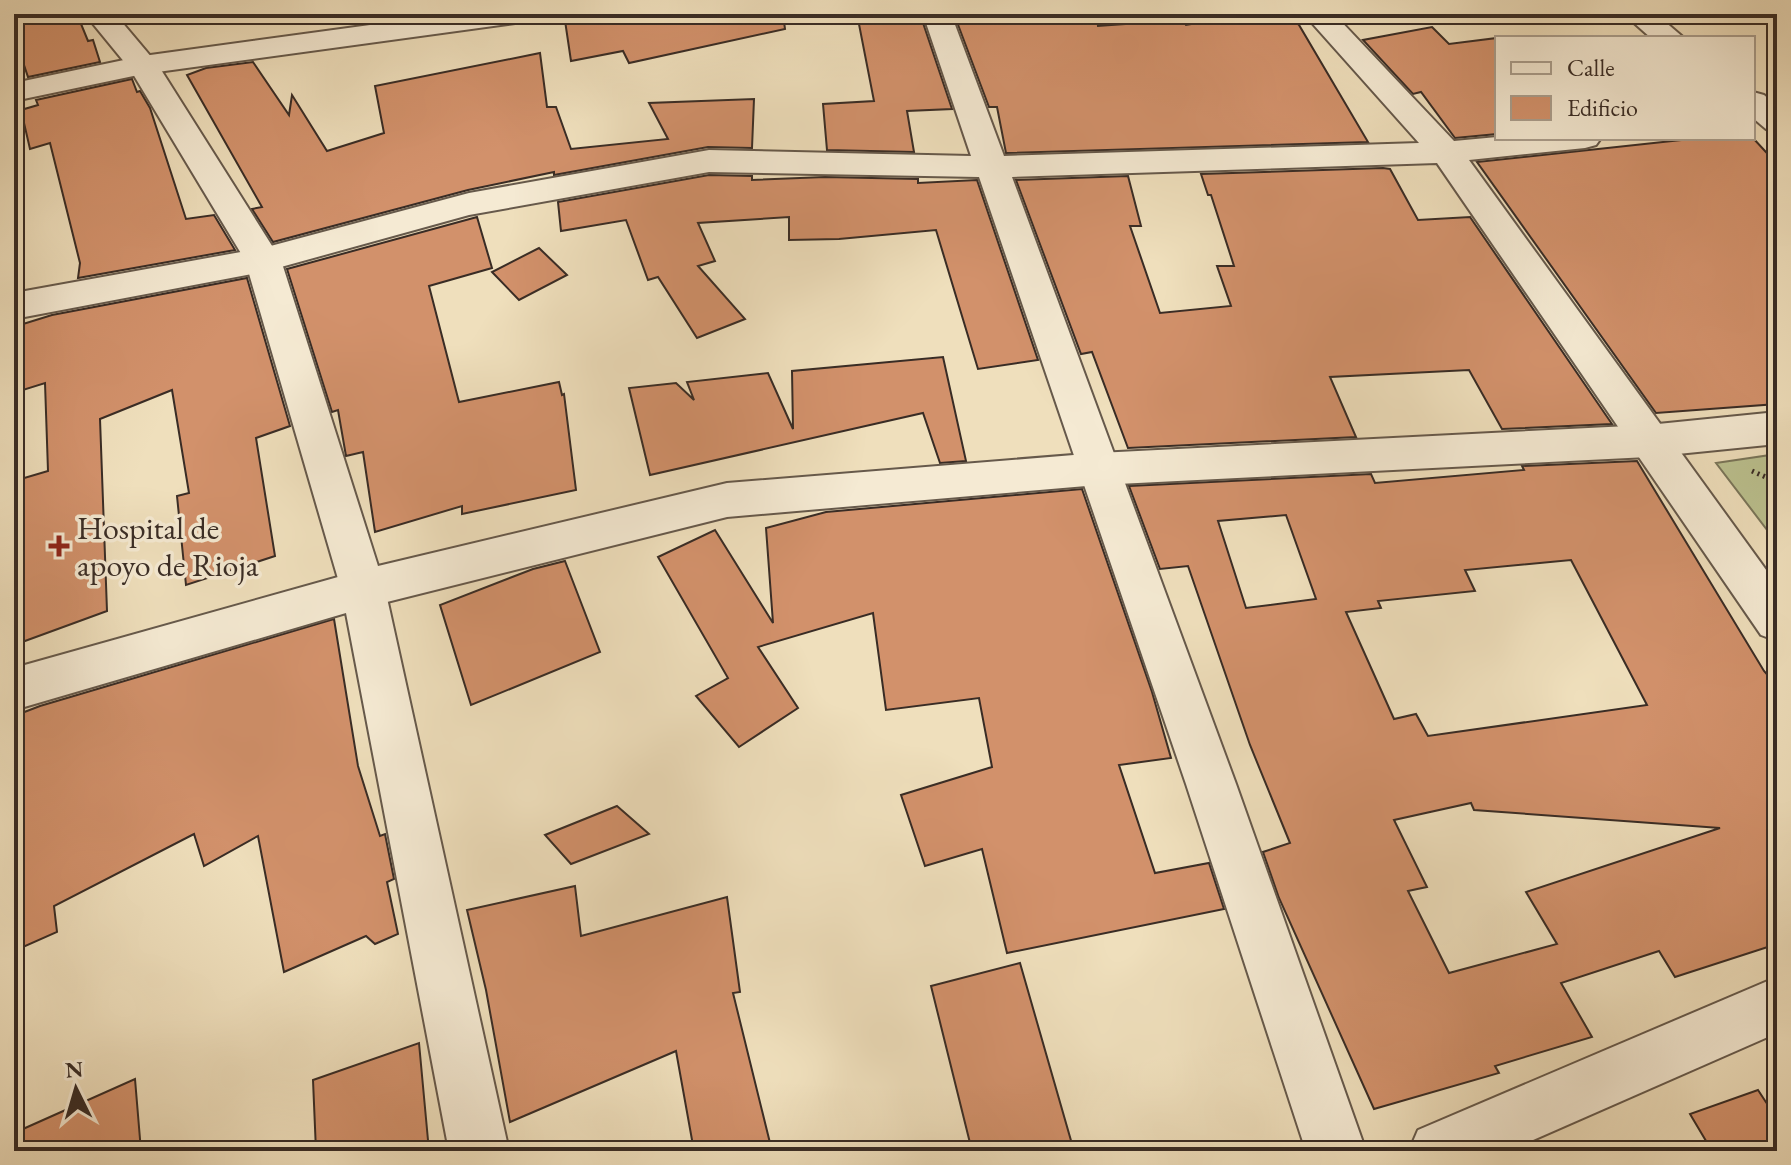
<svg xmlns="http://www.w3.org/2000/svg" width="1791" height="1165" font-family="'EB Garamond',serif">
	<rect width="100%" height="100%" fill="#efdfbc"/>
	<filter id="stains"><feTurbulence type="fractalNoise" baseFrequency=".0025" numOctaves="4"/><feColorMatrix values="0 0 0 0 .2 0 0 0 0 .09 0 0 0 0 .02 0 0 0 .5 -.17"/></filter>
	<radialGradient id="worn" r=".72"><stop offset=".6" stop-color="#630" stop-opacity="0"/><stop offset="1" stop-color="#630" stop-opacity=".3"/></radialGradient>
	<polygon fill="#bbc18f" stroke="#7a765a" stroke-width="2" points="1777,454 1777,543 1716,463"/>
	<g fill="#d2916b" stroke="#392c25" stroke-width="2" fill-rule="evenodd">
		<polygon points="33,14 77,14 88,41 93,40 100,62 28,77 14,35 14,19"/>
		<polygon points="564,14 783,14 785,29 629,63 623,51 571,61"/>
		<polygon points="857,14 920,14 952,109 907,111 914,152 827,150 823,104 874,101"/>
		<polygon points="954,14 1097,14 1098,26 1183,20 1186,25 1253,14 1287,14 1299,25 1368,142 1006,153 997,107 989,107"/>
		<polygon points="1432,27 1449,44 1497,38 1497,134 1455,138 1421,92 1413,94 1363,40"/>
		<polygon points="540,53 547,107 556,107 571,149 668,139 649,103 754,99 752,148 708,147 554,175 554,172 468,190 273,242 252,209 262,207 187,75 206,68 253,62 289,115 292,95 327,151 384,133 375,86"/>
		<polygon points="132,79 137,92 140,91 150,108 186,219 214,215 235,250 78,278 80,263 50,143 30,149 21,110 38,105 36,100"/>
		<polygon points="1700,138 1753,138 1777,164 1777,404 1656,413 1477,162"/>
		<polygon points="1383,168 1390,169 1418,220 1470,217 1612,424 1502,429 1469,370 1330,377 1356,437 1128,448 1092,352 1081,354 1016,180 1128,176 1141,226 1130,226 1160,313 1231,306 1217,266 1234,266 1211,195 1208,195 1201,174"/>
		<polygon points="709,175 752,176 752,180 825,177 918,179 918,183 977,180 1038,360 978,369 936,230 839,239 789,240 789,217 698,223 715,261 698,266 745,319 697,338 658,277 648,280 626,220 561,231 558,202"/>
		<polygon points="477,217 492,268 429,286 459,402 559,382 562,395 564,394 576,490 462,514 462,506 375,532 363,452 346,456 338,410 332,412 287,269"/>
		<polygon points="539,248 567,275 519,300 492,272"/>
		<polygon points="247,278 290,426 256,438 275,556 186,585 177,496 189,493 172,390 100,419 107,611 14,645 14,481 48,471 45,383 23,390 23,324 52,315"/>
		<polygon points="943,357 966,461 940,463 923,413 650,475 629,388 676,383 694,400 687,382 768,373 793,429 792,371"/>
		<path d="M1637 461 1764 671 1777 686V944L1675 977 1659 951 1561 983 1592 1037 1495 1066 1499 1073 1374 1109 1279 898 1263 852 1290 843 1250 745 1188 566 1160 569 1129 486 1371 474 1375 483 1524 470 1522 466ZM1286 515 1316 599 1246 608 1218 521ZM1571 560 1647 705 1428 736 1416 714 1394 719 1346 612 1381 608 1378 601 1475 591 1465 570ZM1471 803 1474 810 1720 828 1526 892 1557 944 1449 973 1408 891 1427 887 1394 820Z"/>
		<polygon points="1082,489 1152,692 1171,758 1119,765 1155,873 1209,863 1224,909 1007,953 982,849 925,866 901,795 992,767 979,698 886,710 873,613 758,647 798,708 739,747 696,696 728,678 658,557 715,530 773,623 766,528 826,512"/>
		<polygon points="565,561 600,652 471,705 440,605 533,569"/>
		<polygon points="334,619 358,766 380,836 385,834 394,879 387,882 398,934 375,944 366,936 284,972 258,836 204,866 194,834 54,906 57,932 14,951 14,716 40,706"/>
		<polygon points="617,806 649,834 571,864 545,835"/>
		<polygon points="575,886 581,936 727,897 740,992 733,993 772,1151 694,1151 676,1051 510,1122 486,990 467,910"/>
		<polygon points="1020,963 1074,1151 972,1151 931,986"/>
		<polygon points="419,1043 429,1151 316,1151 313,1080"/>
		<polygon points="135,1079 141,1151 14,1151 14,1133"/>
		<polygon points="1758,1090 1777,1119 1777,1151 1712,1151 1690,1114"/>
	</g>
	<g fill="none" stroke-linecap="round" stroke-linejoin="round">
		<g stroke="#66594b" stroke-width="4">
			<g id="minor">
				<polygon points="451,14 529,14 525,20 515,23 143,74 14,101 14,83 143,56"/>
				<polygon points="923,14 951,14 1004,156 1419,143 1304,14 1334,14 1454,141 1497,137 1601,138 1596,145 1585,148 1469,160 1777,585 1777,641 1761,635 1437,163 1012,177 1236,784 1366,1151 1306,1151 1186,784 979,177 709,172 469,215 263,272 14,319 14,293 263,248 469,193 709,150 971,156"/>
				<polygon points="363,570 379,576 385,589 509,1151 449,1151 346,613 14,710 14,668"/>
				<polygon points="1777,977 1777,1033 1508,1151 1409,1151 1418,1130"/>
			</g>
		</g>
		<g stroke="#66594b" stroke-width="4">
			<g id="tertiary">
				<polygon points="85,14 115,14 158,65 281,260 378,566 727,483 1098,453 1648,425 1777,412 1777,444 1648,457 1098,485 727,517 363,608 347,602 341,589 245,260 130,69"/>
				<polygon points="1624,14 1656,14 1684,38 1651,38"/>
				<polygon points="1753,92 1764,95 1777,106 1777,132 1766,129 1753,118"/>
			</g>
		</g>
		<polyline stroke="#392c25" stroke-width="5" stroke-dasharray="2 4" stroke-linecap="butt" points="1752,471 1777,482"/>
		<use href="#minor" fill="#f5ead3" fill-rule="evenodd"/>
		<use href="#tertiary" fill="#f5ead3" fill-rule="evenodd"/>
	</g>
	<path fill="#8f2418" stroke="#f5ead3" stroke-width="3" d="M55 534h8v8h8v8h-8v8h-8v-8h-8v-8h8z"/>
	<g text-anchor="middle" stroke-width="7" stroke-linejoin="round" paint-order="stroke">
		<g font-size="32" fill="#392c25" stroke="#f5ead3" text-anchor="start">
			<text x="77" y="539">Hospital de<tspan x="77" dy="37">apoyo de Rioja</tspan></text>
		</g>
	</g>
	<rect width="1791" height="1165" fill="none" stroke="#efdfbc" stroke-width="48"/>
	<rect x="16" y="16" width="1759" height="1133" fill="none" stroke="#392c25" stroke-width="4"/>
	<rect x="24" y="24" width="1743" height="1117" fill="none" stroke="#392c25" stroke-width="2"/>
	<rect x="1495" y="36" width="260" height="104" fill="#f5ead3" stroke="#aa9e8d" stroke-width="2"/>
	<rect x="1511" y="62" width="40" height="12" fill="#f5ead3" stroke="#aa9e8d" stroke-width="2"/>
	<text x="1567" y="76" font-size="24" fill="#392c25">Calle</text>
	<rect x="1511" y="96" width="40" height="24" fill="#d2916b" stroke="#aa9e8d" stroke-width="2"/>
	<text x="1567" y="116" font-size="24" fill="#392c25">Edificio</text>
	<g transform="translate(76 1089) rotate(355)" stroke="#f5ead3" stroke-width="6" paint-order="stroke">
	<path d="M0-6L14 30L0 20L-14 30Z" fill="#392c25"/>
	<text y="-12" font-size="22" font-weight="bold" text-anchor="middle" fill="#392c25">N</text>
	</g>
	<rect width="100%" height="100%" filter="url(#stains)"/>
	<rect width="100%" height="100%" fill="url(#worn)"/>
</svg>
